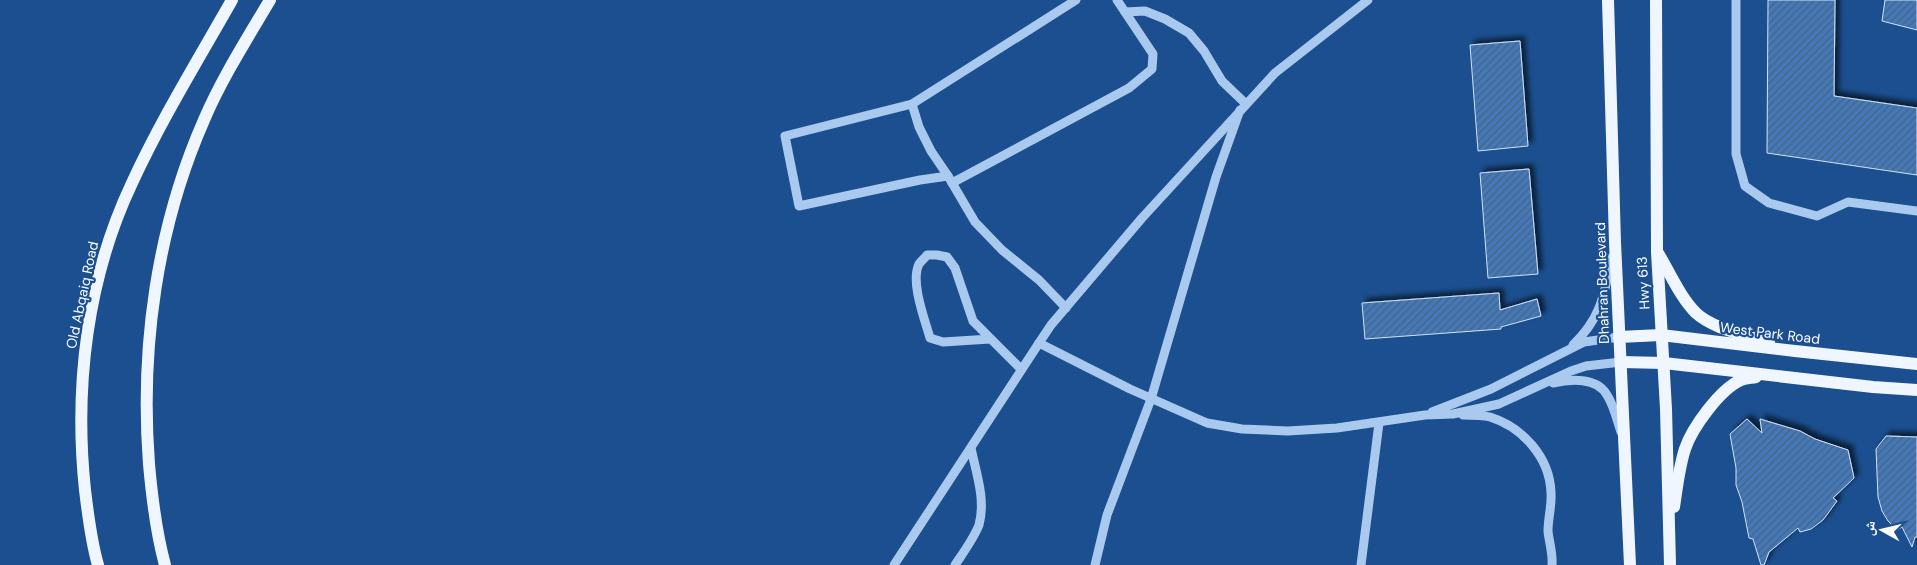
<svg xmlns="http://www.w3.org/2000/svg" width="1917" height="565" font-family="'DM Sans','Noto Naskh Arabic',sans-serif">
	<defs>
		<pattern id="building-hatch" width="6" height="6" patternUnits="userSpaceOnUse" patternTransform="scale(1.25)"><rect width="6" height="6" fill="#4478b7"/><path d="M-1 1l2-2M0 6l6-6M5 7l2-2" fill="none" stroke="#486282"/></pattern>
		<filter id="shadow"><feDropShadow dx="4.5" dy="-4.5" stdDeviation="2.5" flood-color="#0009"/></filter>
	</defs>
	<rect width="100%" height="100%" fill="#1b4f8f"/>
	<g fill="url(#building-hatch)" stroke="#cfe3fa" filter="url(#shadow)">
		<polygon points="1768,0 1835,0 1834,96 1917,108 1917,175 1767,153"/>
		<polygon points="1885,0 1917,0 1917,30 1882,21"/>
		<polygon points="1520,41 1528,146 1478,151 1470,45"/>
		<polygon points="1529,169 1538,274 1488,278 1480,173"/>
		<polygon points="1499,293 1500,310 1537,299 1541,316 1501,327 1501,329 1365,339 1362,303"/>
		<polygon points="1747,419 1762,433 1760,419 1800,431 1815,439 1848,450 1854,478 1833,498 1837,501 1823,520 1811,529 1800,532 1798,528 1769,552 1764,565 1761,565 1753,539 1749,538 1742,502 1736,485 1736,468 1730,434"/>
		<polygon points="1886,436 1917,437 1917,537 1915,537 1912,547 1902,527 1897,530 1888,521 1882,511 1878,497 1876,449"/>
	</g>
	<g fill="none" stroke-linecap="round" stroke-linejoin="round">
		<g stroke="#a9c9ee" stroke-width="9">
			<polyline points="1736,0 1736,154 1745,186 1769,203 1817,216 1848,202 1917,211"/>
			<polyline points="1125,12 1145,11 1165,19 1189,33 1204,51 1222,81 1246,104"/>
			<polyline points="912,104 919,127 931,151 948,176 975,222 1002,250 1039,280 1066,308"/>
			<polyline points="948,176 920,180 799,206 785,136 912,104 1076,0"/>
			<polyline points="952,183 1129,88 1152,69 1153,54 1117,0"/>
			<path d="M990 339 943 342 930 338C925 320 910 282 919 264 921 261 925 258 927 255H937L947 257 955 268 973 321 1021 369"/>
			<polyline points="1039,343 1051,325 1142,218 1275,73 1368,0"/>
			<path d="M1573 345C1602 317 1604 294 1612 257"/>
			<path d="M1553 383C1570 379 1597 377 1607 395 1614 406 1617 420 1621 432"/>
			<polyline points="1432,412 1491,389 1584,342 1619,337"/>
			<path d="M1463 415C1471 415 1482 415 1490 417 1522 427 1550 457 1551 493 1552 505 1548 518 1548 531 1549 542 1553 553 1552 565"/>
			<polyline points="894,565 1039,343 1130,389 1207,423 1242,429 1288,431 1337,428 1425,415 1453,414 1499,404 1571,371 1586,366 1621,362"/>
			<path d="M955 565C963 553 974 538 979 525 986 499 976 473 971 448"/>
			<polyline points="1095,565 1107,515 1151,399 1216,177 1240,110"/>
			<polyline points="1361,565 1379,423"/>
		</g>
		<g stroke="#f0f6ff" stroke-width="12">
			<polyline points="1608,0 1615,242 1630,565"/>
			<polyline points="1656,0 1657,252 1666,409 1670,565"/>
			<path d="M1658 253C1670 273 1680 297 1696 313 1713 329 1747 335 1769 343"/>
			<polyline points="1619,337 1661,335 1795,351 1917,364"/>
			<polyline points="1621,362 1664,363 1873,387 1917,390"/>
			<path d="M1674 507C1677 488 1679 467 1685 449 1692 428 1720 389 1741 380 1746 378 1751 378 1756 377"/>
			<path d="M98 565C91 541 88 515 85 490 74 386 87 278 132 183 161 120 198 60 232 0"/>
			<path d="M165 565C156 532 152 498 149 464 140 347 157 227 204 120 222 78 247 39 270 0"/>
		</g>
	</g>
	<g text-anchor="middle" stroke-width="4.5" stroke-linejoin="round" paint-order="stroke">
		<g font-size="14" fill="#fff" stroke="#1b4f8f">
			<text transform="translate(1602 283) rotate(-92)" y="5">Dhahran Boulevard</text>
			<text transform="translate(1643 283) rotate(-93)" y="5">Hwy 613</text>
			<text transform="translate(82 295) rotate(-78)" y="5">Old Abqaiq Road</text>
			<text transform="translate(1770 333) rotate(7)" y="5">West Park Road</text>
		</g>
	</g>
	<g transform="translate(1882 530) rotate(278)" stroke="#1b4f8f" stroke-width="4" paint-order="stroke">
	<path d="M0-4L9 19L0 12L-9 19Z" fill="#ffffff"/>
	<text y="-8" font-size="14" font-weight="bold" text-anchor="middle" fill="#ffffff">ش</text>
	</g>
</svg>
